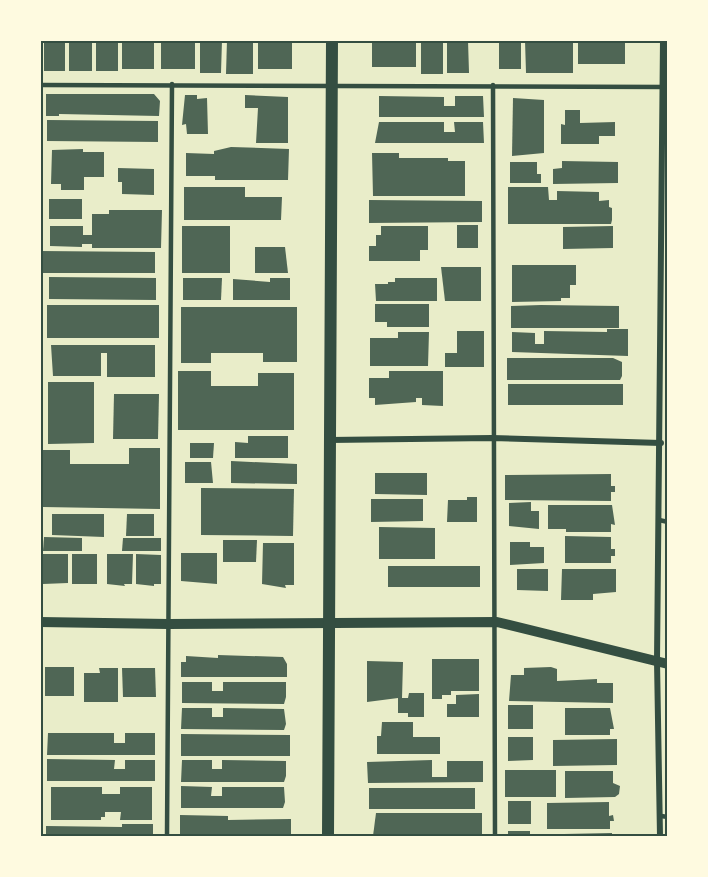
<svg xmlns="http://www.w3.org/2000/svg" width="708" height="877" font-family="Georgia,serif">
	<rect width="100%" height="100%" fill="#e9edc9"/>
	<g fill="#4f6655">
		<rect x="44" y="40" width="21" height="31"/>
		<polygon points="69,40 92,42 92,71 69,71"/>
		<rect x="96" y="40" width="22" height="31"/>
		<rect x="122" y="40" width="32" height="29"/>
		<rect x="161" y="40" width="34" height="29"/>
		<polygon points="200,40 222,40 221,73 200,73"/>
		<polygon points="227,40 253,40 253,74 226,74"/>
		<rect x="258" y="40" width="34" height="29"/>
		<rect x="372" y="40" width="44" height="27"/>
		<rect x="421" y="40" width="22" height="34"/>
		<polygon points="447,40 468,40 469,73 447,73"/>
		<rect x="499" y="40" width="22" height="29"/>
		<polygon points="525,40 573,40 573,73 526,73"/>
		<polygon points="622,40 622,43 625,43 625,64 578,64 578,42"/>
		<polygon points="46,94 154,94 160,101 159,116 59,114 59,116 46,116"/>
		<polygon points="185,95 197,95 197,99 207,98 208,134 187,134 186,124 182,125"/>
		<polygon points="245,95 288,97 288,143 256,143 258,108 245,108"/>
		<polygon points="379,96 444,97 444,106 455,106 455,96 483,96 484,117 379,117"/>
		<polygon points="513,98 544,100 544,153 512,156"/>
		<polygon points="565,110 580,110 580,123 615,122 615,136 599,136 599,144 561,144 561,124 565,125"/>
		<polygon points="47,120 158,121 158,142 47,141"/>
		<polygon points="379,122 444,122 444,132 455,132 454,122 483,122 484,143 375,143"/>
		<polygon points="231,147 289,149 288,180 215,180 215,176 186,176 186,153 214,154 214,151"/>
		<polygon points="83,149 83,152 104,152 104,177 84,177 84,190 61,190 61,184 51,184 52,150"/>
		<polygon points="372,153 399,153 399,158 448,158 448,161 465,161 465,196 373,196"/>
		<polygon points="562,161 618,162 618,183 553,184 553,169 562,168"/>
		<polygon points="510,162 537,162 537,174 541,174 541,183 510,183"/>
		<polygon points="118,168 154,169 154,195 122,194 122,182 118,182"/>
		<polygon points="184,187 245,187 245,197 282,197 281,220 184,220"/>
		<polygon points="508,187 548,187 549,200 557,200 557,191 599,192 599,201 609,200 609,207 612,208 612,220 611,224 508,224"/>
		<rect x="49" y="199" width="33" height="20"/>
		<polygon points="369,200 482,201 482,222 369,223"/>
		<polygon points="109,210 162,210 161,248 92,248 92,244 82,244 82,247 50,246 50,226 83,226 83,235 92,235 92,214 109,214"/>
		<rect x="457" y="225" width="21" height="23"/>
		<rect x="182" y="226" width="48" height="47"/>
		<polygon points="381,226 428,226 428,250 420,250 420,261 369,261 369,246 376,246 376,235 381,235"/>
		<polygon points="613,226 613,248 563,249 563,227"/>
		<polygon points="255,247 285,247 288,273 255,273"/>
		<polygon points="40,251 155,252 155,273 40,273"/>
		<polygon points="512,265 576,265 576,285 570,285 570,298 561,298 561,301 512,302"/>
		<polygon points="441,267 481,267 481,301 445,301"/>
		<polygon points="49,277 156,278 156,300 49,299"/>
		<polygon points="183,278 222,278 221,300 183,300"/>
		<polygon points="270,278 290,278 290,300 233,300 233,279 270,282"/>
		<polygon points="395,278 437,278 437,301 376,301 375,284 388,284 388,282 395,282"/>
		<polygon points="375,304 429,304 429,327 387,327 387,322 375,322"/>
		<rect x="47" y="305" width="112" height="33"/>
		<polygon points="541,305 619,306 619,328 511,328 511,306"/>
		<polygon points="181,307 297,307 297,362 263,362 263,353 211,353 211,363 181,363"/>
		<polygon points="607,329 628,329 628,356 512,352 512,332 535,333 535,344 544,344 544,331 607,332"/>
		<polygon points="457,331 484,331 484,367 445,367 445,353 457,353"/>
		<polygon points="398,332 429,332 428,366 370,366 370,338 398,338"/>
		<polygon points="51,345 155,345 155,377 107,377 107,353 101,353 101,376 53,376"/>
		<polygon points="507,358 613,358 622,362 622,376 620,380 507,380"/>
		<polygon points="178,371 211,371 211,386 258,386 258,373 294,373 294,430 178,430"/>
		<polygon points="389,371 443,371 443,406 422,405 422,398 416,398 416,402 375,405 375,398 369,398 369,378 389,378"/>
		<polygon points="48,382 94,382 94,443 48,444"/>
		<rect x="508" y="384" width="115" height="21"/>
		<polygon points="114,394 159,394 158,439 113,439"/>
		<polygon points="248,436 288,436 288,458 235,458 235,442 248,443"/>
		<polygon points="190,443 214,443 213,458 190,458"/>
		<polygon points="129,448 160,448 160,509 43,507 43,450 70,450 70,464 129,464"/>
		<polygon points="231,461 297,464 297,484 231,483"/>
		<polygon points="185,462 211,462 213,483 185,483"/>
		<polygon points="375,473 427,473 427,495 375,494"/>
		<polygon points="611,474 611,486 615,486 615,492 611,492 611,501 505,500 505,475"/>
		<polygon points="201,488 294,489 293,536 201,535"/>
		<polygon points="467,497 477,497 477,522 447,522 448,500 467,500"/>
		<polygon points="371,499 423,499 423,521 371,522"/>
		<polygon points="531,502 531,511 539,511 539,529 509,526 509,503"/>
		<polygon points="548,505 612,505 615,525 611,524 611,532 566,532 566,529 548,529"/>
		<polygon points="52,514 104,514 104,537 52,535"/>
		<polygon points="127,514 154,514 154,536 126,536"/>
		<polygon points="379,527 435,528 435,559 379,559"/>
		<polygon points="565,536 611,537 611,549 615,549 615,556 611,556 611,563 565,563"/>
		<polygon points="44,537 82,538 82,551 43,551"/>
		<polygon points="123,538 161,538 161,551 122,551"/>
		<polygon points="223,540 257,540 256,562 223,562"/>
		<polygon points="510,542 530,542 530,547 544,547 544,563 510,565"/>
		<polygon points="263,543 294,543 294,585 285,585 286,588 262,584"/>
		<polygon points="181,553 217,553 217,584 181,581"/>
		<polygon points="43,554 68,554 68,583 43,584"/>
		<rect x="72" y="554" width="25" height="30"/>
		<polygon points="107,554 133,554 132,584 124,584 125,586 107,584"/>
		<polygon points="136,554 161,555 161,584 154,584 154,586 136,584"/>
		<rect x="388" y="566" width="92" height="21"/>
		<polygon points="517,569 548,569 548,591 517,590"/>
		<polygon points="562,569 616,569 616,592 593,594 593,600 561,600"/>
		<polygon points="218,655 283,657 287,664 287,677 181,677 181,662 186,662 186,656 218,658"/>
		<polygon points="432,659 479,659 479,691 451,691 451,695 442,695 442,699 432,699"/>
		<polygon points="367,661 403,662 402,698 408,698 409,693 424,693 424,717 408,717 408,713 398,713 398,698 367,702"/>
		<rect x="45" y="667" width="29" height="29"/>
		<polygon points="551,667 557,669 557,681 597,679 597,683 613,683 613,703 509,701 511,675 524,675 524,668"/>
		<polygon points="99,668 118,668 118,702 84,702 84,673 100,673"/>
		<polygon points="122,668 155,668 156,697 123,697"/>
		<polygon points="182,682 212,682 212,691 223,691 223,682 286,682 286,697 284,704 182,703"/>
		<polygon points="479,694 479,717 447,717 447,704 456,704 456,695"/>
		<rect x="508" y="705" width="25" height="24"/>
		<polygon points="182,708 212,708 212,717 223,717 223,708 284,709 286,724 284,730 181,729"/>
		<polygon points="565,708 610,708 614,729 610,729 610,735 565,735"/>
		<polygon points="382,722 413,722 413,737 440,737 440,754 377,754 377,736 381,736"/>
		<polygon points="48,733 114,733 114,743 125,743 125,733 155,733 155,755 47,755"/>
		<polygon points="181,734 290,735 290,756 181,756"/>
		<polygon points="508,737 533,737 533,760 508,761"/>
		<polygon points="617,739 617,765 553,766 553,740"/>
		<polygon points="47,759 115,760 114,769 125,769 125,760 155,760 155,781 47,781"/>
		<polygon points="182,760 212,760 212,769 222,769 222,760 286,761 286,776 284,782 181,782"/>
		<polygon points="432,760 432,777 447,777 447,761 483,761 483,782 368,783 367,762"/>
		<rect x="505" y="770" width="51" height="27"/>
		<polygon points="565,771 613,771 613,783 620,786 619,794 615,797 565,798"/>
		<polygon points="181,786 212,787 211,796 222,796 222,787 284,787 285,802 283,808 181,808"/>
		<polygon points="51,787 102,787 102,794 120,794 120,787 152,787 152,820 120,820 121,812 105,812 105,817 101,817 101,820 51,820"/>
		<rect x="369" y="788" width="106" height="21"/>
		<rect x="508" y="801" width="23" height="23"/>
		<polygon points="609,802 609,816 613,815 614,821 610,821 610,829 547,829 547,803"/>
		<polygon points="376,813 482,813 482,836 373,836"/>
		<polygon points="180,815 228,816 228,820 291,819 291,836 180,836"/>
		<polygon points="122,824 153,824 153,836 46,836 46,826 122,827"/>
		<rect x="508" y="831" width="22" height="5"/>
		<polygon points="612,833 612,836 564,836 564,834"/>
	</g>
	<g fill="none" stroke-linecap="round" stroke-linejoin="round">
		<g stroke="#344e41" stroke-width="4.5">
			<polyline points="40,85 668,87"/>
			<polyline points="493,85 495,836"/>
			<polyline points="659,520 668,522"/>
			<polyline points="661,816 668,817"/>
			<polyline points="167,836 172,84"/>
		</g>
		<g stroke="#344e41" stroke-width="6">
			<polyline points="329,440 492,438 661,443"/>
			<polyline points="660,836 657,661 663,40"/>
		</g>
		<polyline stroke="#344e41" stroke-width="10" points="40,622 168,624 497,622 668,664"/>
		<polyline stroke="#344e41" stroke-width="12" points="328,836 332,40"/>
	</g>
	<rect width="708" height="877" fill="none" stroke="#fefae0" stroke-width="84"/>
	<rect x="42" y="42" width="624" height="793" fill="none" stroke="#344e41" stroke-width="2"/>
</svg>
